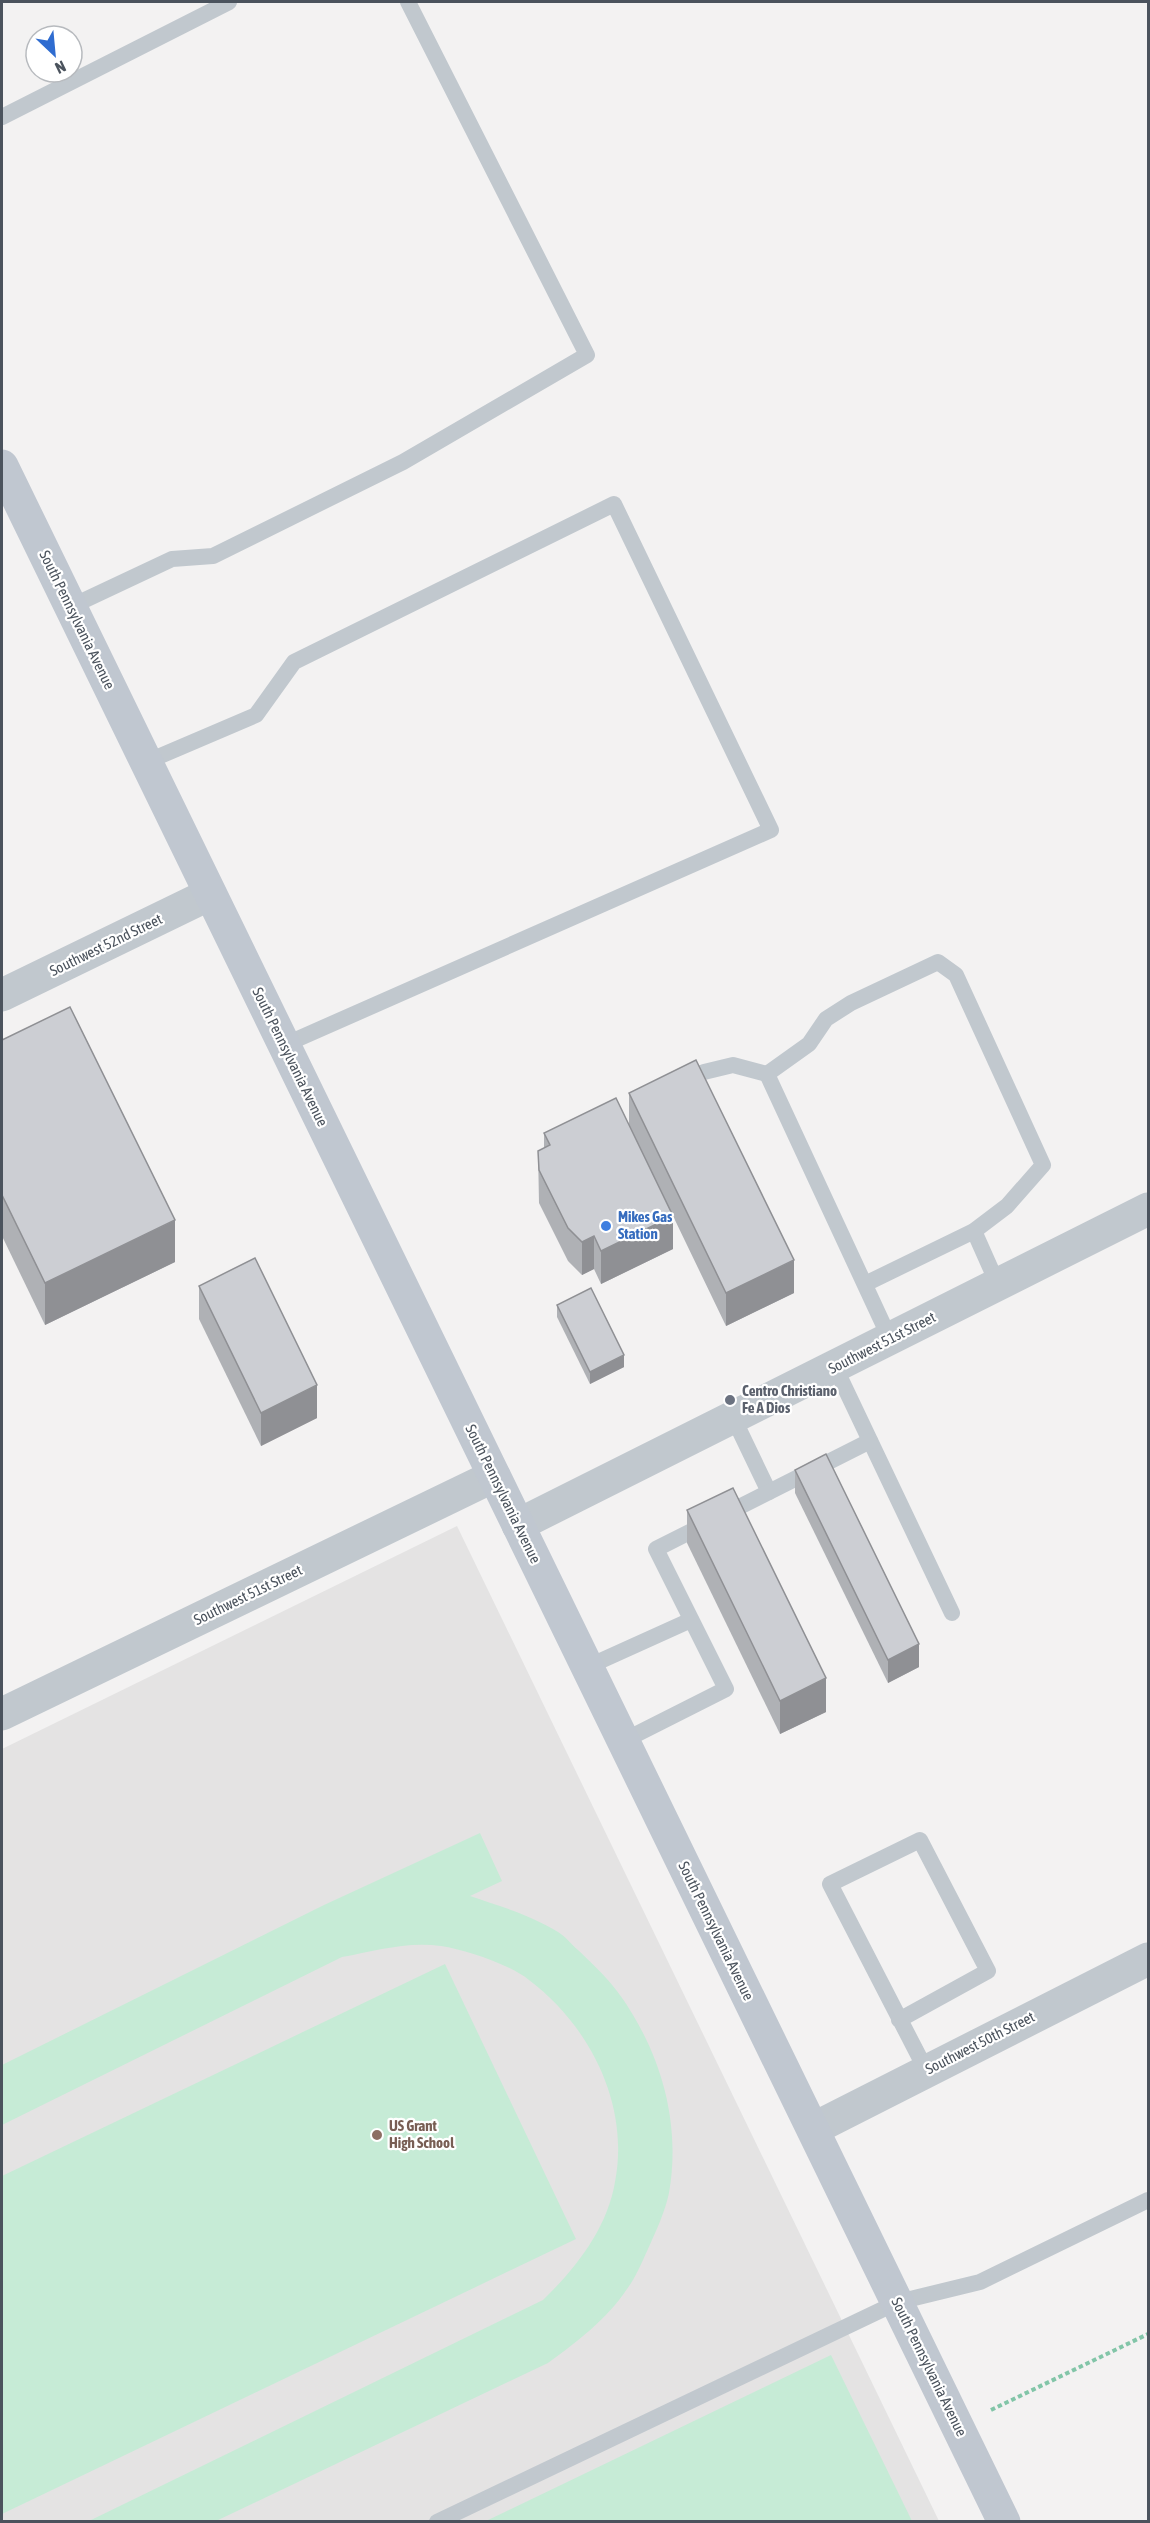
<svg xmlns="http://www.w3.org/2000/svg" width="1150" height="2523" font-family="'Asap Condensed',sans-serif">
	<rect width="100%" height="100%" fill="#f3f2f2"/>
	<polygon fill="#e4e3e3" points="457,1526 939,2521 2,2522 2,1749"/>
	<g fill="#c6ebd6">
		<path d="M480 1833 502 1881 470 1896C499 1906 531 1915 558 1932 565 1936 571 1944 578 1950 601 1972 617 1987 633 2015 665 2068 680 2131 669 2193 665 2212 656 2231 648 2249 642 2262 636 2277 627 2289 607 2319 577 2342 548 2363L216 2521H89L543 2300C576 2268 607 2229 615 2182 630 2105 590 2026 529 1980 509 1964 466 1950 441 1946 407 1941 375 1951 342 1957L2 2125V2065L324 1905Z"/>
		<polygon points="445,1964 576,2239 2,2514 2,2176"/>
		<polygon points="831,2355 912,2521 486,2521"/>
	</g>
	<g fill="none" stroke-linecap="round" stroke-linejoin="round">
		<polyline stroke="#82c5a8" stroke-width="4" stroke-dasharray="4.5 3" stroke-linecap="butt" points="991,2410 1148,2334"/>
		<g stroke="#c1c8ce" stroke-width="16">
			<polyline points="2,117 229,2"/>
			<polyline points="70,607 172,559 213,556 403,462 587,355 408,2"/>
			<polyline points="146,762 256,715 294,662 614,504 771,830 284,1045"/>
			<polyline points="682,1082 704,1072 733,1065 767,1074"/>
			<polyline points="974,1231 998,1285"/>
			<polyline points="865,1284 974,1231 1007,1206 1043,1165 956,975 938,962 851,1003 826,1019 809,1044 767,1074 890,1339"/>
			<polyline points="835,1367 952,1613"/>
			<polyline points="733,1417 769,1492"/>
			<polyline points="587,1667 691,1620"/>
			<polyline points="623,1741 726,1689 656,1549 870,1441"/>
			<polyline points="899,2020 988,1971 920,1840 830,1884 926,2070"/>
			<polyline points="437,2522 898,2302 980,2282 1148,2200"/>
		</g>
		<g stroke="#c1c8ce" stroke-width="33">
			<polyline points="2,995 210,894"/>
			<polyline points="518,1525 1148,1209"/>
			<polyline points="2,1714 494,1476"/>
			<polyline points="813,2129 1148,1959"/>
		</g>
		<polyline stroke="#c0c7d0" stroke-width="33" points="2,466 1004,2522"/>
	</g>
	<g fill="#afb1b5">
		<polygon points="2,1040 175,1262 45,1325 2,1236"/>
		<polygon points="629,1093 794,1293 726,1326 673,1216 673,1249 601,1284 594,1269 582,1275 568,1261 539,1203 538,1151 544,1148 544,1133 629,1125"/>
		<polygon points="199,1286 317,1418 261,1446 199,1319"/>
		<polygon points="557,1305 624,1367 590,1384 557,1317"/>
		<polygon points="795,1470 919,1667 888,1683 795,1493"/>
		<polygon points="687,1510 826,1712 780,1734 687,1543"/>
	</g>
	<g fill="#8f9094">
		<polygon points="673,1216 673,1249 601,1284 601,1251"/>
		<polygon points="175,1220 175,1262 45,1325 45,1283"/>
		<polygon points="594,1236 594,1269 582,1275 582,1242"/>
		<polygon points="794,1260 794,1293 726,1326 726,1293"/>
		<polygon points="624,1355 624,1367 590,1384 590,1372"/>
		<polygon points="317,1385 317,1418 261,1446 261,1413"/>
		<polygon points="919,1644 919,1667 888,1683 888,1660"/>
		<polygon points="826,1678 826,1712 780,1734 780,1701"/>
	</g>
	<g fill="#ccced3" stroke="#8f9094" stroke-width="1.5">
		<polygon points="70,1007 175,1220 45,1283 2,1195 2,1040"/>
		<polygon points="696,1060 794,1260 726,1293 629,1093"/>
		<polygon points="616,1098 673,1216 601,1251 594,1236 582,1242 568,1228 539,1170 538,1151 550,1145 544,1133"/>
		<polygon points="255,1258 317,1385 261,1413 199,1286"/>
		<polygon points="591,1288 624,1355 590,1372 557,1305"/>
		<polygon points="826,1454 919,1644 888,1660 795,1470"/>
		<polygon points="733,1488 826,1678 780,1701 687,1510"/>
	</g>
	<circle fill="#3f7fe0" stroke="#fff" stroke-width="2" cx="606" cy="1226" r="6"/>
	<circle fill="#6b7280" stroke="#fff" stroke-width="2" cx="730" cy="1400" r="6"/>
	<circle fill="#8d6e63" stroke="#fff" stroke-width="2" cx="377" cy="2135" r="6"/>
	<g text-anchor="middle" stroke-width="4.5" stroke-linejoin="round" paint-order="stroke">
		<g font-size="15" fill="#4b535d" stroke="#fff">
			<text transform="translate(77 620) rotate(64)" y="5">South Pennsylvania Avenue</text>
			<text transform="translate(106 945) rotate(-26)" y="5">Southwest 52nd Street</text>
			<text transform="translate(290 1057) rotate(64)" y="5">South Pennsylvania Avenue</text>
			<text transform="translate(882 1343) rotate(-27)" y="5">Southwest 51st Street</text>
			<text transform="translate(503 1494) rotate(64)" y="5">South Pennsylvania Avenue</text>
			<text transform="translate(248 1595) rotate(-26)" y="5">Southwest 51st Street</text>
			<text transform="translate(716 1931) rotate(64)" y="5">South Pennsylvania Avenue</text>
			<text transform="translate(980 2043) rotate(-27)" y="5">Southwest 50th Street</text>
			<text transform="translate(929 2367) rotate(64)" y="5">South Pennsylvania Avenue</text>
		</g>
		<g font-size="15" font-weight="bold" fill="#366cbe" stroke="#fff" text-anchor="start">
			<text x="618" y="1222">Mikes Gas<tspan x="618" dy="17">Station</tspan></text>
		</g>
		<g font-size="15" font-weight="bold" fill="#5b616d" stroke="#fff" text-anchor="start">
			<text x="742" y="1396">Centro Christiano<tspan x="742" dy="17">Fe A Dios</tspan></text>
		</g>
		<g font-size="15" font-weight="bold" fill="#785e54" stroke="#fff" text-anchor="start">
			<text x="389" y="2131">US Grant<tspan x="389" dy="17">High School</tspan></text>
		</g>
	</g>
	<rect width="1150" height="2523" fill="none" stroke="#4b535d" stroke-width="6"/>
	<g transform="translate(54 54) rotate(154)"><circle r="28" fill="#ffffff" stroke="#b7babe" stroke-width="1.5"/>
	<path d="M0-4.5L10 22L0 15L-10 22Z" fill="#2f6cd0"/>
	<text y="-9" font-size="16" font-weight="bold" text-anchor="middle" fill="#4b535d">N</text>
	</g>
</svg>
